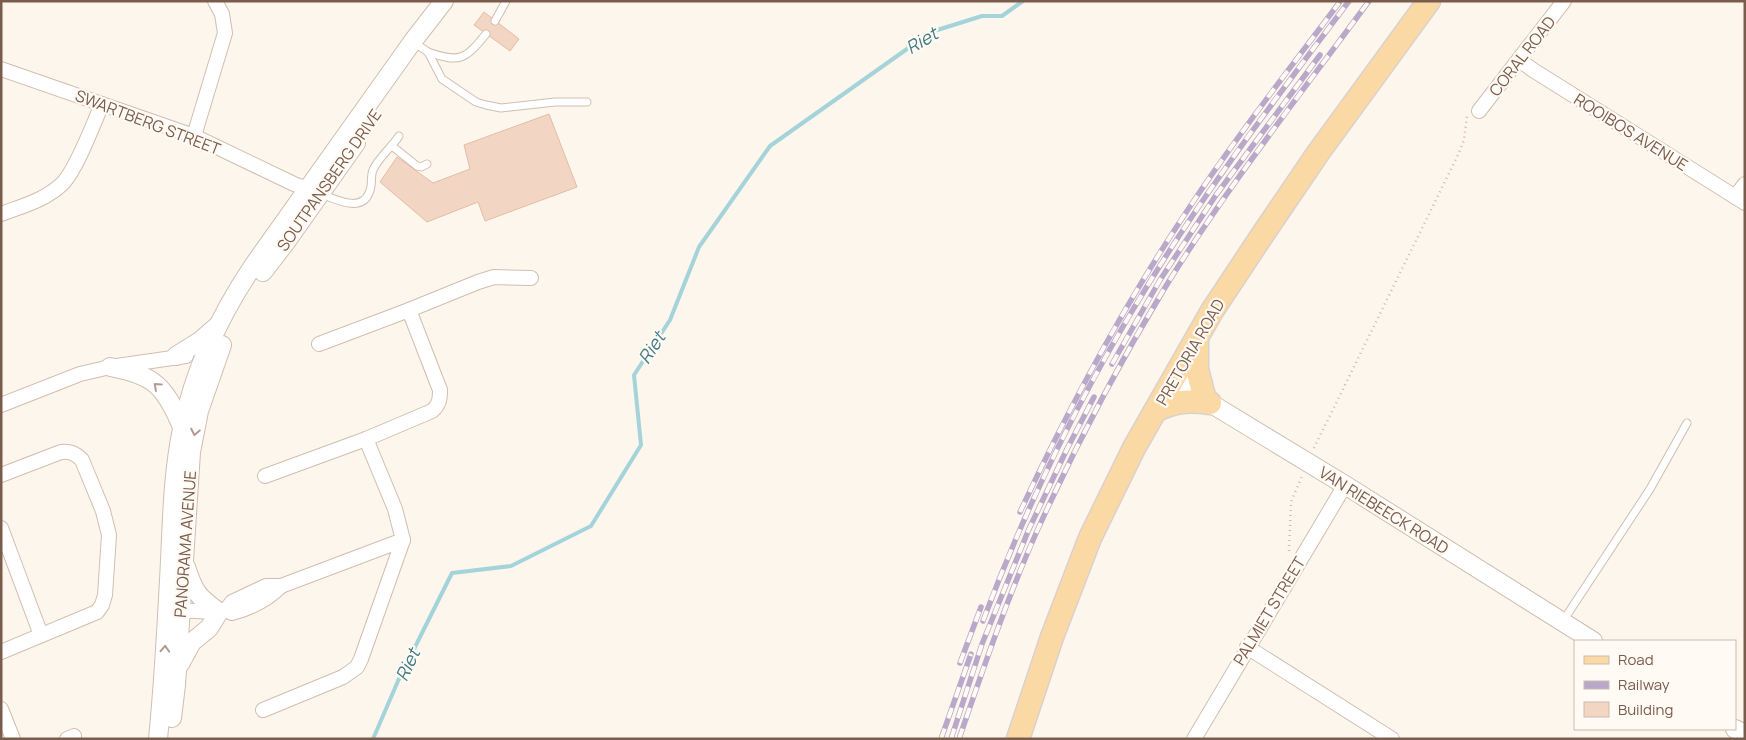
<svg xmlns="http://www.w3.org/2000/svg" width="1746" height="740" font-family="Manrope,sans-serif">
	<rect width="100%" height="100%" fill="#fdf6ec"/>
	<g fill="none" stroke-linecap="round" stroke-linejoin="round">
		<polyline stroke="#a5d3da" stroke-width="4" points="373,739 398,681 452,573 511,566 591,526 641,445 634,375 670,320 699,247 770,146 931,32 982,16 1002,16 1023,1"/>
	</g>
	<g fill="#f3d5c3" stroke="#e6bba3">
		<polygon points="484,12 519,39 510,51 474,25"/>
		<polygon points="549,114 577,187 485,221 478,202 427,222 380,182 397,157 433,183 470,169 464,145"/>
	</g>
	<g fill="none" stroke-linecap="round" stroke-linejoin="round">
		<g stroke="#d1beb0" stroke-width="9">
			<g id="service">
				<polyline points="495,21 506,1"/>
				<polyline points="413,42 428,52 442,79 476,102 486,105 501,108 555,102 587,102"/>
				<path d="M428 52C460 63 465 60 486 34"/>
				<polyline points="392,146 417,166 421,167 427,164"/>
				<path d="M321 194C335 199 361 213 369 193 373 186 370 177 373 170 378 158 392 147 399 136"/>
				<polyline points="1563,621 1650,489 1687,423"/>
			</g>
		</g>
		<g stroke="#d1beb0" stroke-width="16">
			<g id="minor">
				<polyline points="1519,60 1533,70 1745,203"/>
				<polyline points="1,69 194,136 294,184 317,192"/>
				<polyline points="1479,111 1564,1"/>
				<polyline points="194,136 225,33 222,14 215,1"/>
				<polyline points="1735,197 1745,184"/>
				<path d="M1 214C22 206 46 200 63 183 77 168 93 125 102 104"/>
				<polyline points="319,344 409,310 478,282 494,277 531,278"/>
				<polyline points="1,405 80,374 110,367 186,356"/>
				<path d="M1 475 61 452C70 451 75 453 82 460L103 511 109 535 105 595 102 605 97 612 1 652"/>
				<path d="M265 476 366 439 432 411C439 405 440 400 440 390L409 310"/>
				<polyline points="1,528 41,635"/>
				<polyline points="171,610 219,612 226,610 232,602 266,586 281,586 403,540"/>
				<path d="M226 610 232 613C251 608 267 600 281 586"/>
				<polyline points="1247,647 1392,739"/>
				<polyline points="1,709 13,739"/>
				<polyline points="263,710 343,677 357,667 361,659 403,540 395,509 366,439"/>
				<polyline points="67,739 74,736"/>
				<polyline points="1194,739 1345,485"/>
			</g>
		</g>
		<g stroke="#d1beb0" stroke-width="20">
			<g id="tertiary">
				<polyline points="263,272 286,242 356,143"/>
				<polyline points="176,356 200,341 216,327"/>
				<path d="M110 367C154 375 165 386 182 427"/>
				<polyline points="1175,378 1210,403 1345,485 1593,641"/>
				<path d="M180 664 192 642 209 628 219 612C198 597 194 592 186 567"/>
				<polyline points="172,718 176,685 191,452 199,411 222,345"/>
				<polyline points="1735,729 1745,734"/>
				<path d="M158 739C164 679 167 620 170 561 172 517 173 472 182 429 194 371 220 315 253 266L413 41 444 1"/>
			</g>
		</g>
		<g stroke="#dad1cd" stroke-width="25">
			<g id="primary">
				<polyline points="1197,340 1197,369 1205,400"/>
				<path d="M1156 410C1177 401 1187 400 1210 403"/>
				<polyline points="1018,739 1052,637 1090,538 1134,448 1212,311 1263,234 1318,153 1429,1"/>
			</g>
		</g>
		<g stroke="#d9b8a5" stroke-width="2.5" stroke-dasharray="1 4" stroke-linecap="butt">
			<polyline points="1314,448 1458,155 1464,140 1467,116"/>
			<polyline points="1289,551 1291,502 1302,476"/>
		</g>
		<use href="#service" stroke="#fff" stroke-width="7"/>
		<use href="#minor" stroke="#fff" stroke-width="14"/>
		<use href="#tertiary" stroke="#fff" stroke-width="18"/>
		<use href="#primary" stroke="#fbd9a5" stroke-width="22"/>
		<g stroke="#b9a8c9" stroke-width="5.5">
			<g id="rail">
				<polyline points="1112,364 1160,280 1216,195 1320,55"/>
				<path d="M1020 512C1069 407 1124 305 1189 208 1236 137 1288 71 1339 3"/>
				<path d="M983 621C1036 479 1108 341 1193 215 1242 142 1296 72 1349 1"/>
				<polyline points="960,663 981,607"/>
				<polyline points="941,739 971,654"/>
				<polyline points="951,739 982,644 1029,529 1067,449 1094,397"/>
				<path d="M959 739C983 669 1007 599 1037 531 1075 447 1118 365 1166 286 1227 187 1300 95 1369 1"/>
			</g>
		</g>
		<use href="#rail" stroke="#fffaf3" stroke-width="4" stroke-dasharray="11" stroke-linecap="butt"/>
	</g>
	<defs><path id="oneway-chevron" d="M-2-3.5L2.5 0L-2 3.5" fill="none" stroke-width="1.6" stroke-linecap="round" stroke-linejoin="round" transform="scale(1.25)"/></defs>
	<g stroke="#af9d94">
		<use href="#oneway-chevron" transform="translate(157 386) rotate(-138)"/>
		<use href="#oneway-chevron" transform="translate(195 432) rotate(101)"/>
		<use href="#oneway-chevron" transform="translate(165 649) rotate(-87)"/>
	</g>
	<g text-anchor="middle" stroke-width="4.5" stroke-linejoin="round" paint-order="stroke">
		<g font-size="16" fill="#7a5c4d" stroke="#fffaf3">
			<text transform="translate(1522 56) rotate(-52)" y="6">CORAL ROAD</text>
			<text transform="translate(148 122) rotate(21)" y="6">SWARTBERG STREET</text>
			<text transform="translate(1631 132) rotate(32)" y="6">ROOIBOS AVENUE</text>
			<text transform="translate(329 180) rotate(-55)" y="6">SOUTPANSBERG DRIVE</text>
			<text transform="translate(1190 352) rotate(-60)" y="6">PRETORIA ROAD</text>
			<text transform="translate(1384 510) rotate(32)" y="6">VAN RIEBEECK ROAD</text>
			<text transform="translate(185 544) rotate(-86)" y="6">PANORAMA AVENUE</text>
			<text transform="translate(1269 611) rotate(-59)" y="6">PALMIET STREET</text>
		</g>
		<g font-size="18" font-style="italic" fill="#437c86" stroke="#fffaf3">
			<text transform="translate(922 41) rotate(-31)" y="6">Riet</text>
			<text transform="translate(652 348) rotate(-57)" y="6">Riet</text>
			<text transform="translate(408 665) rotate(-65)" y="6">Riet</text>
		</g>
	</g>
	<rect width="1746" height="740" fill="none" stroke="#7a5c4d" stroke-width="5"/>
	<rect x="1574" y="640" width="162" height="90" fill="#fffaf3" stroke="#cabbb1"/>
	<rect x="1584" y="656" width="25" height="8" fill="#fbd9a5" stroke="#cabbb1"/>
	<text x="1618" y="665" font-size="15" fill="#7a5c4d">Road</text>
	<rect x="1584" y="681" width="25" height="8" fill="#b9a8c9" stroke="#cabbb1"/>
	<text x="1618" y="690" font-size="15" fill="#7a5c4d">Railway</text>
	<rect x="1584" y="702" width="25" height="15" fill="#f3d5c3" stroke="#cabbb1"/>
	<text x="1618" y="715" font-size="15" fill="#7a5c4d">Building</text>
</svg>
